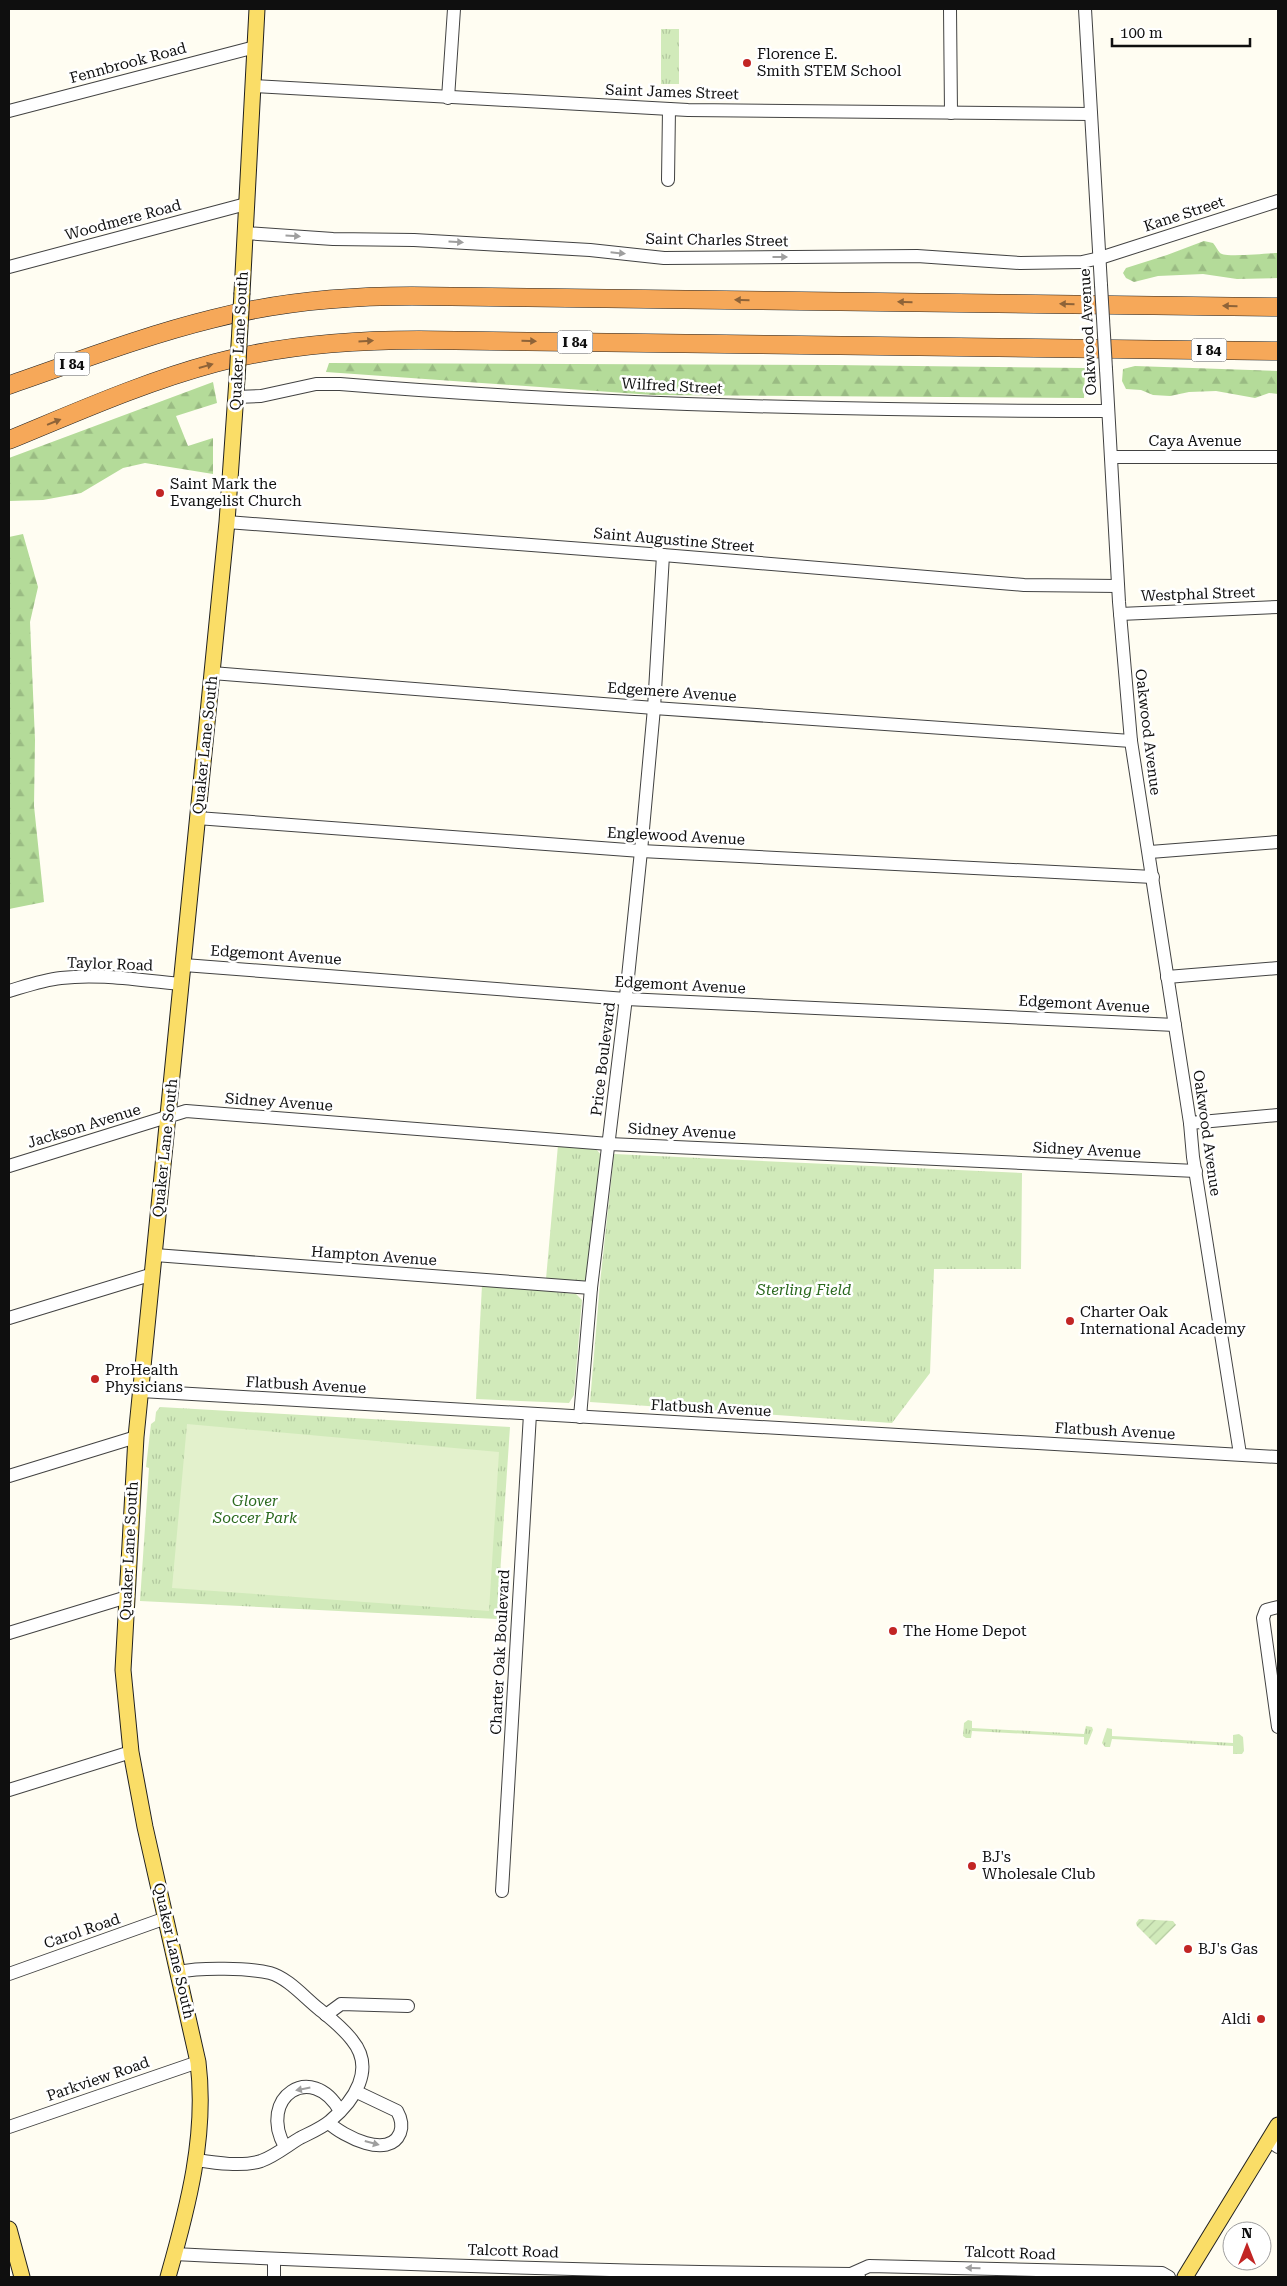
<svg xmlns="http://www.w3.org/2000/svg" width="1287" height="2286" font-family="'Roboto Serif',serif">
	<defs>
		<pattern id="grass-tufts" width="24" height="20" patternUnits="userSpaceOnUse" patternTransform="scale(1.25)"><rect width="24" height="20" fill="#d1eaba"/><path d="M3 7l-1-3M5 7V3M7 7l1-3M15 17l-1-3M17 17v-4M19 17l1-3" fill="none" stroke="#b2c89f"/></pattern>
		<pattern id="forest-firs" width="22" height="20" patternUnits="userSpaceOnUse" patternTransform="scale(1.25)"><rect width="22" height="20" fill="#b4db99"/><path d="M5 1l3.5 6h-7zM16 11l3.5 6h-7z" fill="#9abb83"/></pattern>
		<pattern id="garden-furrows" width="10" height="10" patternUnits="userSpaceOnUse" patternTransform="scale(1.25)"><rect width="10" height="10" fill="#d1eaba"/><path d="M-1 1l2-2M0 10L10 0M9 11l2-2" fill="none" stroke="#b2c89f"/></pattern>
	</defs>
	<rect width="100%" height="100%" fill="#fffdf2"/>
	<g fill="url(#grass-tufts)">
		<rect x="661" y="29" width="18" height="55"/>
		<polygon points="558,1145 595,1148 603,1157 590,1277 583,1282 546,1279"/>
		<polygon points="614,1154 1022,1173 1021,1269 934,1269 930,1373 892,1423 590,1402 600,1283"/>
		<polygon points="482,1285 576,1294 582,1300 574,1395 569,1403 476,1399"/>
		<polygon points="160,1407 510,1427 497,1619 140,1601 149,1468 146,1467 151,1424 155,1421 156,1412"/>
		<polygon points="968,1720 972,1721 972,1728 1084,1734 1086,1726 1092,1727 1093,1730 1087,1745 1084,1744 1084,1737 972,1731 971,1738 966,1738 963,1736 964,1723"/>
		<polygon points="1107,1728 1112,1729 1112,1736 1233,1743 1233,1735 1239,1734 1243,1737 1244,1751 1242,1754 1233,1754 1233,1746 1112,1739 1110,1747 1105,1747 1102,1743"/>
	</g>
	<g fill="url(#forest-firs)">
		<path d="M1204 241 1213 243C1216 246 1217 250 1220 253 1225 258 1268 253 1278 253V278L1237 279 1203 274 1158 276 1134 282 1126 278 1123 273 1126 268 1167 255Z"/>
		<polygon points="329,363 834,365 1085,368 1084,398 653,395 326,372"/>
		<polygon points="1135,366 1278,371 1278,394 1269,393 1255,398 1216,391 1189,392 1170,396 1153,395 1141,390 1126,389 1122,381 1123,369"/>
		<polygon points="213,382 217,403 176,416 188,446 213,438 213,474 145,463 123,468 81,493 43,500 9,501 9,458"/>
		<polygon points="23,534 38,587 30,622 35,740 34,806 44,902 9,909 9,537"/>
	</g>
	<polygon fill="url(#garden-furrows)" points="1139,1919 1173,1921 1176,1925 1156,1945 1137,1926 1136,1923"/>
	<polygon fill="#e3f1cc" points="187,1424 499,1452 489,1611 172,1588"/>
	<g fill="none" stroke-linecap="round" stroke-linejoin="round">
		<g stroke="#424242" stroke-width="14">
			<g id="minor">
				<polyline points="950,9 951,113"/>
				<polyline points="1085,9 1101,285"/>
				<polyline points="253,86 688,110 1091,114"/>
				<polyline points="448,98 454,9"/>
				<polyline points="9,111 255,47"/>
				<polyline points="668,180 669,109"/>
				<polyline points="245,233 333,239 414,240 590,250 664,258 917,256 1020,263 1082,262 1100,258 1278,201"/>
				<polyline points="9,267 246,204"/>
				<polyline points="1106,369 1119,602 1131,741 1190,1123 1193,1157 1240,1454"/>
				<path d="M236 397 261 396 316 384H340C595 405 852 411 1108 411"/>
				<polyline points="1111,457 1278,457"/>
				<polyline points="227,522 663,555 1024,585 1118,586"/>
				<polyline points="1120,614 1278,607"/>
				<polyline points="212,673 654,708 1131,741"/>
				<polyline points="197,818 641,851 1153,877"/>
				<polyline points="1150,852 1278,842"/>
				<polyline points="184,965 626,999 1175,1025"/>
				<polyline points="1167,977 1278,968"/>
				<path d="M9 991C26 986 43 980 61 978 101 973 142 981 182 984"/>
				<polyline points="1190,1123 1278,1115"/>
				<polyline points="9,1166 186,1111 609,1144 1196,1171"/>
				<polyline points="155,1255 591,1288"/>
				<polyline points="9,1318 153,1274"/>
				<polyline points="141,1391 1278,1457"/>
				<polyline points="580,1417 591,1288 625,1006 641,851 654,708 663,555"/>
				<polyline points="9,1476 136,1437"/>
				<polyline points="1278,1607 1266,1610 1263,1618 1278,1727"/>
				<polyline points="9,1633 127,1597"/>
				<polyline points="9,1790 131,1752"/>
				<polyline points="502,1891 530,1414"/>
				<path d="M179 1972C200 1967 249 1968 270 1973 288 1978 304 1997 319 2009 330 2018 343 2028 352 2040 376 2069 354 2101 330 2121 322 2128 310 2133 300 2138 288 2145 275 2156 261 2161 242 2167 216 2163 197 2160"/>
				<polyline points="9,1974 166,1918"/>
				<polyline points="326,2015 341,2004 408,2006"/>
				<path d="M329 2123C343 2136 389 2160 400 2133 403 2125 401 2118 397 2111L357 2092"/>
				<polyline points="9,2127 198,2062"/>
				<polyline points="1269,2140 1278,2147"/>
				<path d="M285 2147C257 2097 312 2061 340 2111"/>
				<path d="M174 2254C400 2265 625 2272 851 2274L859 2277"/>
				<polyline points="851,2274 869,2266 1162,2273 1169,2277"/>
				<polyline points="274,2277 274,2259"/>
			</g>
		</g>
		<g stroke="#202020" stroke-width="17">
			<g id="major">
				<polyline points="242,293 257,9"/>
				<polyline points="9,2229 22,2277"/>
				<path d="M168 2277C188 2207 207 2135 198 2062L145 1827 131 1752 123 1670 136 1437 227 522 237 379"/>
				<polyline points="1185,2277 1278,2125"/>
			</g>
		</g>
		<g stroke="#202020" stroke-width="19">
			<g id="highway">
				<path d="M9 385C76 362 143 336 212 319 277 302 345 296 412 296L1278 307"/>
				<path d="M9 440C77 412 144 382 215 363 282 345 351 340 419 340L1278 351"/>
			</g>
		</g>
		<use href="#minor" stroke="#fff" stroke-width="12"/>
		<use href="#major" stroke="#fadd67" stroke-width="15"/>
		<use href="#highway" stroke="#f6a859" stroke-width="18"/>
		<g stroke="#424242" stroke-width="14" stroke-linecap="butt">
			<polyline id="minor-bridge" points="1101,285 1106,369"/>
		</g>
		<g stroke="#202020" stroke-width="17" stroke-linecap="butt">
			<polyline id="major-bridge" points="237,379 242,293"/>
		</g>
		<use href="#minor-bridge" stroke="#fff" stroke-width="12"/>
		<use href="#major-bridge" stroke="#fadd67" stroke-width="15"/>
	</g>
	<defs><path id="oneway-solid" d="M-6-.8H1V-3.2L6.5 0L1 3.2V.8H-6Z" transform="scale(1.25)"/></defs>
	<g fill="#9f9f9f">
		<use href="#oneway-solid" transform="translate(293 236) rotate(4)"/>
		<use href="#oneway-solid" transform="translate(456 242) rotate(3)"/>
		<use href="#oneway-solid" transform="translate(618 253) rotate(6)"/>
		<use href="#oneway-solid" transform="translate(780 257)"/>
		<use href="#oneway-solid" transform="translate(303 2089) rotate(169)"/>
		<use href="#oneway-solid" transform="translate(372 2143) rotate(15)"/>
		<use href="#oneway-solid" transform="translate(973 2268) rotate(-178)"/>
	</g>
	<g fill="#8e6338">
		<use href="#oneway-solid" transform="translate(742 300) rotate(-179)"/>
		<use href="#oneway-solid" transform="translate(905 302) rotate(-179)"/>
		<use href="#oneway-solid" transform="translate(1067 304) rotate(-179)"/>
		<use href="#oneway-solid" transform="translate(1230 306) rotate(-179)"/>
		<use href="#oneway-solid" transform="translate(366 341) rotate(-3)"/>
		<use href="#oneway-solid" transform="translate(529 341) rotate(1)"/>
		<use href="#oneway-solid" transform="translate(206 366) rotate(-16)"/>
		<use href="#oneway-solid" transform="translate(54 422) rotate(-22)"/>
	</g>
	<g fill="#c22524" stroke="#fff" stroke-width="2">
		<circle cx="747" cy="63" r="5"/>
		<circle cx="160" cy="493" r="5"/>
		<circle cx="1070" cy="1321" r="5"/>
		<circle cx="95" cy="1379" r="5"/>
		<circle cx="893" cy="1631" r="5"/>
		<circle cx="972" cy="1866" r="5"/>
		<circle cx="1188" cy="1949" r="5"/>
		<circle cx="1261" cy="2019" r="5"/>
	</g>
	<g text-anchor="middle" stroke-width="5" stroke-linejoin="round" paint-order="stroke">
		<g fill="#fff" stroke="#575757" stroke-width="1">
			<rect x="557.5" y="330.5" width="35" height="23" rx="4"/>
			<rect x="1191.5" y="338.5" width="35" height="23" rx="4"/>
			<rect x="54.5" y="352.5" width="35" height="23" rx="4"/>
		</g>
		<g font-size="14" font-weight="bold" fill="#0f0f0f">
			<text x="575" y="347">I 84</text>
			<text x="1209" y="355">I 84</text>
			<text x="72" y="369">I 84</text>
		</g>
		<g font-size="15" fill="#0f0f0f" stroke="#fff" text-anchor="start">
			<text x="757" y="59">Florence E.<tspan x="757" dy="17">Smith STEM School</tspan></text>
			<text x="170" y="489">Saint Mark the<tspan x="170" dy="17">Evangelist Church</tspan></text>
			<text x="1080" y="1317">Charter Oak<tspan x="1080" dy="17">International Academy</tspan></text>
			<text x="105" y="1375">ProHealth<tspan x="105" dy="17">Physicians</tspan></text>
			<text x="903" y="1636">The Home Depot</text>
			<text x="982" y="1862">BJ's<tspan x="982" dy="17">Wholesale Club</tspan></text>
			<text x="1198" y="1954">BJ's Gas</text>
			<text x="1251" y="2024" text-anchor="end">Aldi</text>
		</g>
		<g font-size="15" fill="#0f0f0f" stroke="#fff">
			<text transform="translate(128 63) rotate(-15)" y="5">Fennbrook Road</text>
			<text transform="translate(672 92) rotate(2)" y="5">Saint James Street</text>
			<text transform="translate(1184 214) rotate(-18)" y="5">Kane Street</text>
			<text transform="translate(123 220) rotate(-15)" y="5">Woodmere Road</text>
			<text transform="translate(717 240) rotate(1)" y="5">Saint Charles Street</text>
			<text transform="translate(1088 332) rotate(-93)" y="5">Oakwood Avenue</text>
			<text transform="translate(239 341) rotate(-87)" y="5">Quaker Lane South</text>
			<text transform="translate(672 386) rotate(3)" y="5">Wilfred Street</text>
			<text x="1195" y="446">Caya Avenue</text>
			<text transform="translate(674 540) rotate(5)" y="5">Saint Augustine Street</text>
			<text transform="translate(1198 594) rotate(-2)" y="5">Westphal Street</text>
			<text transform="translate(672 692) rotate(4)" y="5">Edgemere Avenue</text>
			<text transform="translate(1148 732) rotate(83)" y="5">Oakwood Avenue</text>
			<text transform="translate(205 745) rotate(-84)" y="5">Quaker Lane South</text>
			<text transform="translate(676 836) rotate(3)" y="5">Englewood Avenue</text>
			<text transform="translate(276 955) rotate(4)" y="5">Edgemont Avenue</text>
			<text transform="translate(110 964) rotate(2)" y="5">Taylor Road</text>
			<text transform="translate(680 985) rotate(3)" y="5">Edgemont Avenue</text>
			<text transform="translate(1084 1004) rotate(3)" y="5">Edgemont Avenue</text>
			<text transform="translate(603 1059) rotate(-83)" y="5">Price Boulevard</text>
			<text transform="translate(279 1102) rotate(4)" y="5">Sidney Avenue</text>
			<text transform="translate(84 1126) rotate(-17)" y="5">Jackson Avenue</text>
			<text transform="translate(682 1131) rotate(3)" y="5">Sidney Avenue</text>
			<text transform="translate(1207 1133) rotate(82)" y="5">Oakwood Avenue</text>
			<text transform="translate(165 1148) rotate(-84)" y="5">Quaker Lane South</text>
			<text transform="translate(1087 1150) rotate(3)" y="5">Sidney Avenue</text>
			<text transform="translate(374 1256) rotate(4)" y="5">Hampton Avenue</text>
			<text transform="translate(306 1385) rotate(3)" y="5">Flatbush Avenue</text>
			<text transform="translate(711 1408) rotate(3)" y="5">Flatbush Avenue</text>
			<text transform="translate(1115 1431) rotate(3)" y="5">Flatbush Avenue</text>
			<text transform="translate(129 1551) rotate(-87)" y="5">Quaker Lane South</text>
			<text transform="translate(500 1652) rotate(-87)" y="5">Charter Oak Boulevard</text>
			<text transform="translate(82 1931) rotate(-19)" y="5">Carol Road</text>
			<text transform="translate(174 1951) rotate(77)" y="5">Quaker Lane South</text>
			<text transform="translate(98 2079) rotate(-19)" y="5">Parkview Road</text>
			<text transform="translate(513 2251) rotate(2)" y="5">Talcott Road</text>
			<text transform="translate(1010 2253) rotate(2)" y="5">Talcott Road</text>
		</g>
		<g font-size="15" font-style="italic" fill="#2a691e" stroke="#fff">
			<text x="804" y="1295">Sterling Field</text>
			<text x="255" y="1506">Glover<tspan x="255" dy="17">Soccer Park</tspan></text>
		</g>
	</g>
	<rect width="1287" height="2286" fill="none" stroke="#0f0f0f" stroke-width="20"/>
	<g transform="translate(1247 2246)"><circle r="24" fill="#ffffff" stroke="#9f9f9f"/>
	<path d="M0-4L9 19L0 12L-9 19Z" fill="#c22524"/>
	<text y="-8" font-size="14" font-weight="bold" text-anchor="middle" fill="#0f0f0f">N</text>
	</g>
	<path d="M1112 38v8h138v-8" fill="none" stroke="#0f0f0f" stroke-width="2.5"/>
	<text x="1120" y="38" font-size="15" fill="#0f0f0f" stroke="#ffffff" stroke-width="4" paint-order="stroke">100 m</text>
</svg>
